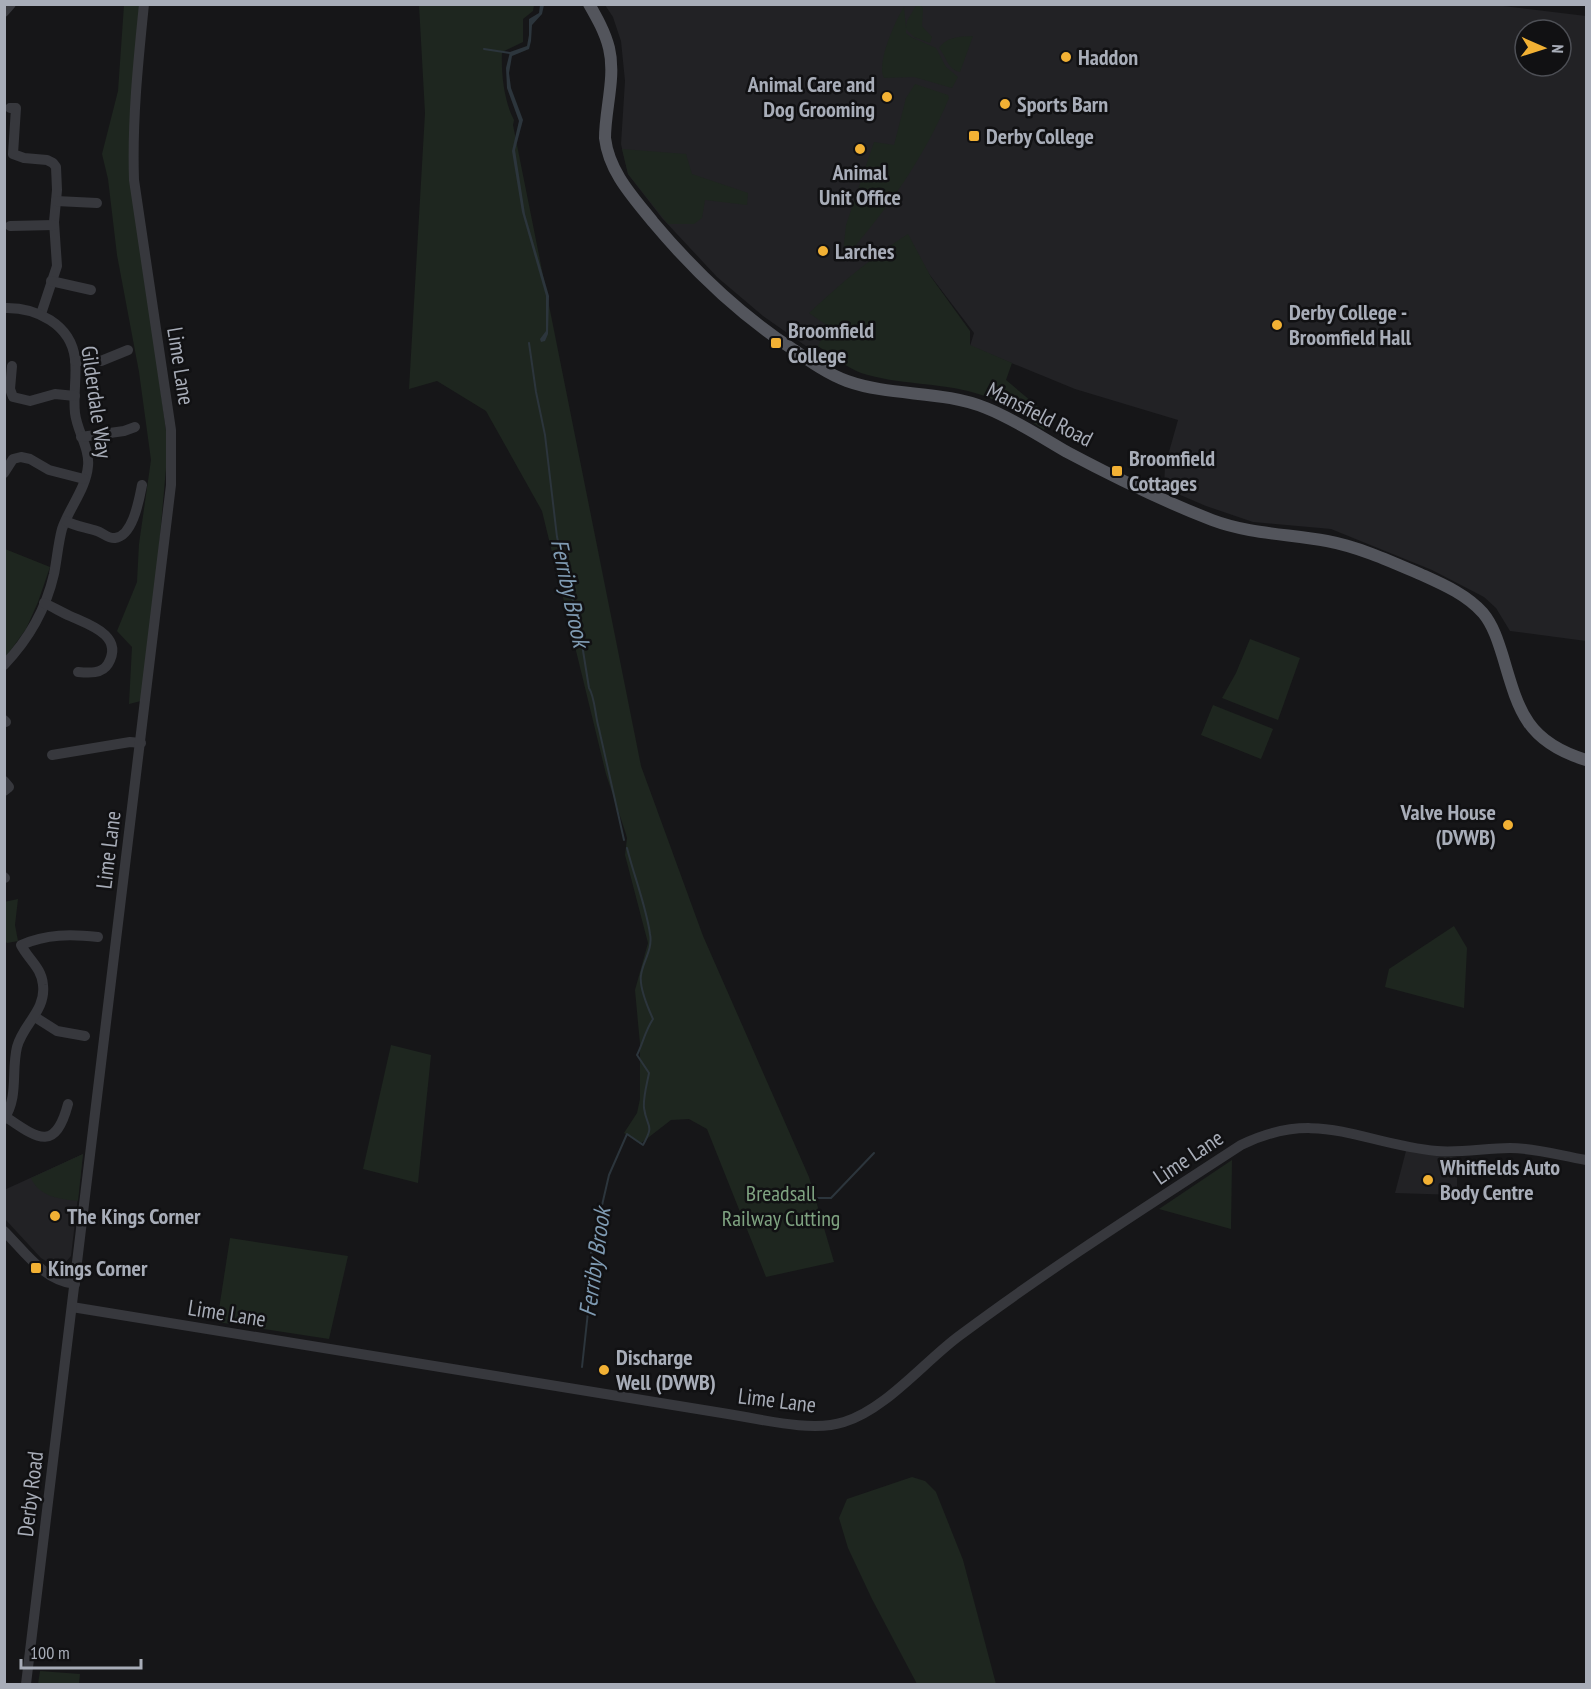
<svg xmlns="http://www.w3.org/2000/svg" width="1591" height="1689" font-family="'PT Sans Narrow',sans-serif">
	<rect width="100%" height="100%" fill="#161618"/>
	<g fill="#222225" fill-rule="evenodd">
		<path d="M1487 4 1586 16V641L1510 631 1496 608 1484 597 1432 570 1331 529 1253 522 1206 506 1164 488 1165 466 1178 420 1075 389 970 346 974 333 923 266 813 351 763 316 717 277 662 218 628 174 621 144 625 81 621 41 613 17 605 5ZM1525 30H1561V66H1525Z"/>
		<polygon points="1406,1151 1457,1157 1457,1195 1395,1193"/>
		<polygon points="83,1154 71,1256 64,1264 52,1265 41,1258 5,1219 4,1190"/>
	</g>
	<g fill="#1e261f">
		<path d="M917 4 921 5 923 9 922 26 932 37 930 43 914 37 906 29V33L911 37 936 48 946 67 958 77 952 88 914 77 884 78C876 64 895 21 904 7L906 28 907 21Z"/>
		<polygon points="124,5 140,5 131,105 157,363 168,446 156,581 141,701 129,704 132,647 117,631 137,582 139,544 151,460 139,372 117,255 108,179 102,154 118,91"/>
		<path d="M419 5H534L533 11 523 19V42L502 52C501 74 504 101 514 120L513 125 641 766 703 936 809 1177 834 1262 766 1277 707 1129 689 1119 671 1120 640 1144 624 1133 637 1113 640 1099V1044L635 990 648 943 625 855 627 838 625 831 606 774 542 511 486 411 437 381 409 389 425 113Z"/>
		<path d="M973 36 960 72C948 70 946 56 939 48 948 36 959 37 973 36Z"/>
		<path d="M915 84 948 95 949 98C923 160 890 205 847 256L843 253 846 225 874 142 894 145 906 98Z"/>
		<polygon points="622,149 686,154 692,174 748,193 747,205 705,200 702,218 694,224 668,224 628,174"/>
		<path d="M908 234 931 277 970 331V345L1012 363 1006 380 1050 417 1044 430C1022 415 1001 400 975 393 938 382 898 385 861 373 846 367 831 355 818 346L828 326 809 313C841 283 872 257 908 234Z"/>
		<polygon points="5,549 50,567 38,602 26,629 5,658"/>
		<polygon points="1250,639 1300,658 1278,720 1222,698 1236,673"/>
		<polygon points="1213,705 1273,729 1261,759 1201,735"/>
		<polygon points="18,899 15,925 18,941 7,943 5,941 4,902"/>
		<polygon points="1454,926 1467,948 1464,1008 1385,987 1389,969"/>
		<polygon points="391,1045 431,1055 418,1183 363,1169"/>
		<path d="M83 1154 78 1201C60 1199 39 1197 31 1178Z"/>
		<polygon points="1232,1160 1231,1229 1159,1209"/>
		<polygon points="230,1238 348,1256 329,1339 217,1322"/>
		<polygon points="912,1477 925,1481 936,1492 963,1560 996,1684 917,1684 872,1599 848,1548 839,1518 847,1499"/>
		<polygon points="40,1671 80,1674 79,1684 38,1684"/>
	</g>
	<polygon fill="#2c353c" points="540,5 544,5 542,14 532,25 531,41 529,49 512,56 509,73 511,88 523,120 515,150 525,214 549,296 548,334 545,341 541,342 540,339 546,331 546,296 522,212 512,151 519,121 507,88 506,68 510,52 527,46 529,35 529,19 539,13"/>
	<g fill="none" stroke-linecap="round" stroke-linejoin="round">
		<g stroke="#2c353c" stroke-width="2">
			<polyline points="484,49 510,53"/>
			<path d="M529 343 536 392 545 435 557 537 578 621 577 631 581 638 589 688C595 697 595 716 599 729L624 840"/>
			<polyline points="811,1198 831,1198 874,1153"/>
			<path d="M582 1367 594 1257 591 1253 609 1175 627 1134 643 1145C655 1123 647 1129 644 1108 643 1097 647 1084 649 1073L637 1055C643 1043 645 1031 653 1019 648 1008 639 987 641 975 643 961 653 949 650 934 646 906 634 876 627 848"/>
		</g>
		<g stroke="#37383d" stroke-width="10">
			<polyline points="4,12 11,4"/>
			<polyline points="10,108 16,108 13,154 24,158 47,160 53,163 56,167 57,190 54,222 57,266 41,314"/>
			<polyline points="56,201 97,203"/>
			<polyline points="10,226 54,225"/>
			<polyline points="51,281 91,290"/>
			<path d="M4 308C36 307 71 324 75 359 77 377 73 395 75 413 77 431 90 449 88 466 86 489 69 508 62 529 58 544 57 559 54 574 46 609 28 640 4 665"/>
			<polyline points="75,361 101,361 128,350"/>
			<polyline points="12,366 10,389 13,397 30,401 55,394 75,396"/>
			<polyline points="81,437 124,431 135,427"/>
			<polyline points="4,473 13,459 21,457 30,459 49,470 84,479"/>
			<path d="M66 521C77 527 86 527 97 531 103 533 109 539 115 538 133 536 139 500 142 485"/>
			<path d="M44 603C53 607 61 612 70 616 87 624 125 635 108 664 102 674 89 673 78 672"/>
			<polyline points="4,720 6,722"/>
			<polyline points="52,755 130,742 141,743"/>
			<polyline points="4,781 9,787 4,791"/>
			<polyline points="4,877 5,878"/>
			<polyline points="35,1017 57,1031 85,1036"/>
			<path d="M6 1117C37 1138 55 1153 68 1104"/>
			<path d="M4 1119C19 1096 11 1072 17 1047 23 1024 46 1011 43 985 42 968 28 959 21 945 47 934 70 934 98 937"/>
			<path d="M4 1231C25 1252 44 1281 75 1284"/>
			<path d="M72 1307 722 1413C757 1418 811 1433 844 1422 885 1410 924 1362 959 1336 1050 1268 1146 1207 1241 1145 1318 1107 1361 1144 1437 1151 1461 1153 1486 1148 1510 1148 1536 1148 1561 1156 1586 1160"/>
			<path d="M26 1684 171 485V430L134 180C132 121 138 63 144 4"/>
		</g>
		<path stroke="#53555c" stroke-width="12" d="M589 4C597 18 605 32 609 48 616 77 605 109 605 138 609 172 633 197 653 222 695 272 740 315 794 350 811 362 828 374 847 381 892 397 942 390 986 408 1014 419 1041 437 1067 452 1114 477 1163 501 1212 520 1249 534 1289 534 1327 541 1359 547 1390 561 1420 574 1442 584 1466 594 1483 613 1493 625 1498 641 1503 657 1519 712 1527 742 1586 760"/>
	</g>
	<g fill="#f2b134" stroke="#111113" stroke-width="2">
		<circle cx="1066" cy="57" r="6"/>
		<circle cx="887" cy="97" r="6"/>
		<circle cx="1005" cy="104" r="6"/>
		<rect x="968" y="130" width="12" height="12" rx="3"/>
		<circle cx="860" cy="149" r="6"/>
		<circle cx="823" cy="251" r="6"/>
		<circle cx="1277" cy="325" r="6"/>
		<rect x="770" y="337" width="12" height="12" rx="3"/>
		<rect x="1111" y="465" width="12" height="12" rx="3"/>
		<circle cx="1508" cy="825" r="6"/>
		<circle cx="1428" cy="1180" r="6"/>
		<circle cx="55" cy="1216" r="6"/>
		<rect x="30" y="1262" width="12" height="12" rx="3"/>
		<circle cx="604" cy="1370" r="6"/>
	</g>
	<g text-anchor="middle" stroke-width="5" stroke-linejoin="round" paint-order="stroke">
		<g font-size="22" font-weight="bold" fill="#a8adb8" stroke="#111113" text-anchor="start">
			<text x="1078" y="65">Haddon</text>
			<text x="875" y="92" text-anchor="end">Animal Care and<tspan x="875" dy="25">Dog Grooming</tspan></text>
			<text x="1017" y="112">Sports Barn</text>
			<text x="986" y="144">Derby College</text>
			<text x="860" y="180" text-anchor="middle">Animal<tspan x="860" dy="25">Unit Office</tspan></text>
			<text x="835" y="259">Larches</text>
			<text x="1289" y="320">Derby College -<tspan x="1289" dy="25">Broomfield Hall</tspan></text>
			<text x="788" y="338">Broomfield<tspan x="788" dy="25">College</tspan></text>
			<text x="1129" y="466">Broomfield<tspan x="1129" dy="25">Cottages</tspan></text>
			<text x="1496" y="820" text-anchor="end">Valve House<tspan x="1496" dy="25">(DVWB)</tspan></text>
			<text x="1440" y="1175">Whitfields Auto<tspan x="1440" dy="25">Body Centre</tspan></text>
			<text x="67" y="1224">The Kings Corner</text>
			<text x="48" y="1276">Kings Corner</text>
			<text x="616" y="1365">Discharge<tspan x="616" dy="25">Well (DVWB)</tspan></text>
		</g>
		<g font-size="22" fill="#a8adb8" stroke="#111113">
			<text transform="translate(181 366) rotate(81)" y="8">Lime Lane</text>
			<text transform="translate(97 402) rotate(82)" y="8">Gilderdale Way</text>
			<text transform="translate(1040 414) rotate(27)" y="8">Mansfield Road</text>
			<text transform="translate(108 850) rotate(-83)" y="8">Lime Lane</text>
			<text transform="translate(1188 1157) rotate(-34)" y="8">Lime Lane</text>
			<text transform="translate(227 1313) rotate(9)" y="8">Lime Lane</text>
			<text transform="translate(777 1400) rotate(7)" y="8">Lime Lane</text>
			<text transform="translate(30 1494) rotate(-83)" y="8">Derby Road</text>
		</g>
		<g font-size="22" fill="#7fa381" stroke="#111113">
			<text x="781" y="1201">Breadsall<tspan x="781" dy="25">Railway Cutting</tspan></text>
		</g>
		<g font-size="24" font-style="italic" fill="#7f9bb3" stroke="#111113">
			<text transform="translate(570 593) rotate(78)" y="8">Ferriby Brook</text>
			<text transform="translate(595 1262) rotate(-82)" y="8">Ferriby Brook</text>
		</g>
	</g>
	<rect width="1591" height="1689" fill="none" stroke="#a8adb8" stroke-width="12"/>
	<g transform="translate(1543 48) rotate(93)"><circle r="28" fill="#111113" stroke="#4d4f55" stroke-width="1.5"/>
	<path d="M0-4.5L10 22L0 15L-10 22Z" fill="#f2b134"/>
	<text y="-9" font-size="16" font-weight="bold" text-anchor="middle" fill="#a8adb8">N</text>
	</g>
	<path d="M21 1659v9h120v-9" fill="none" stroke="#a8adb8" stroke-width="3"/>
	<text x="30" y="1659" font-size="18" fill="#a8adb8" stroke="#111113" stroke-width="4.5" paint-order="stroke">100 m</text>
</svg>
